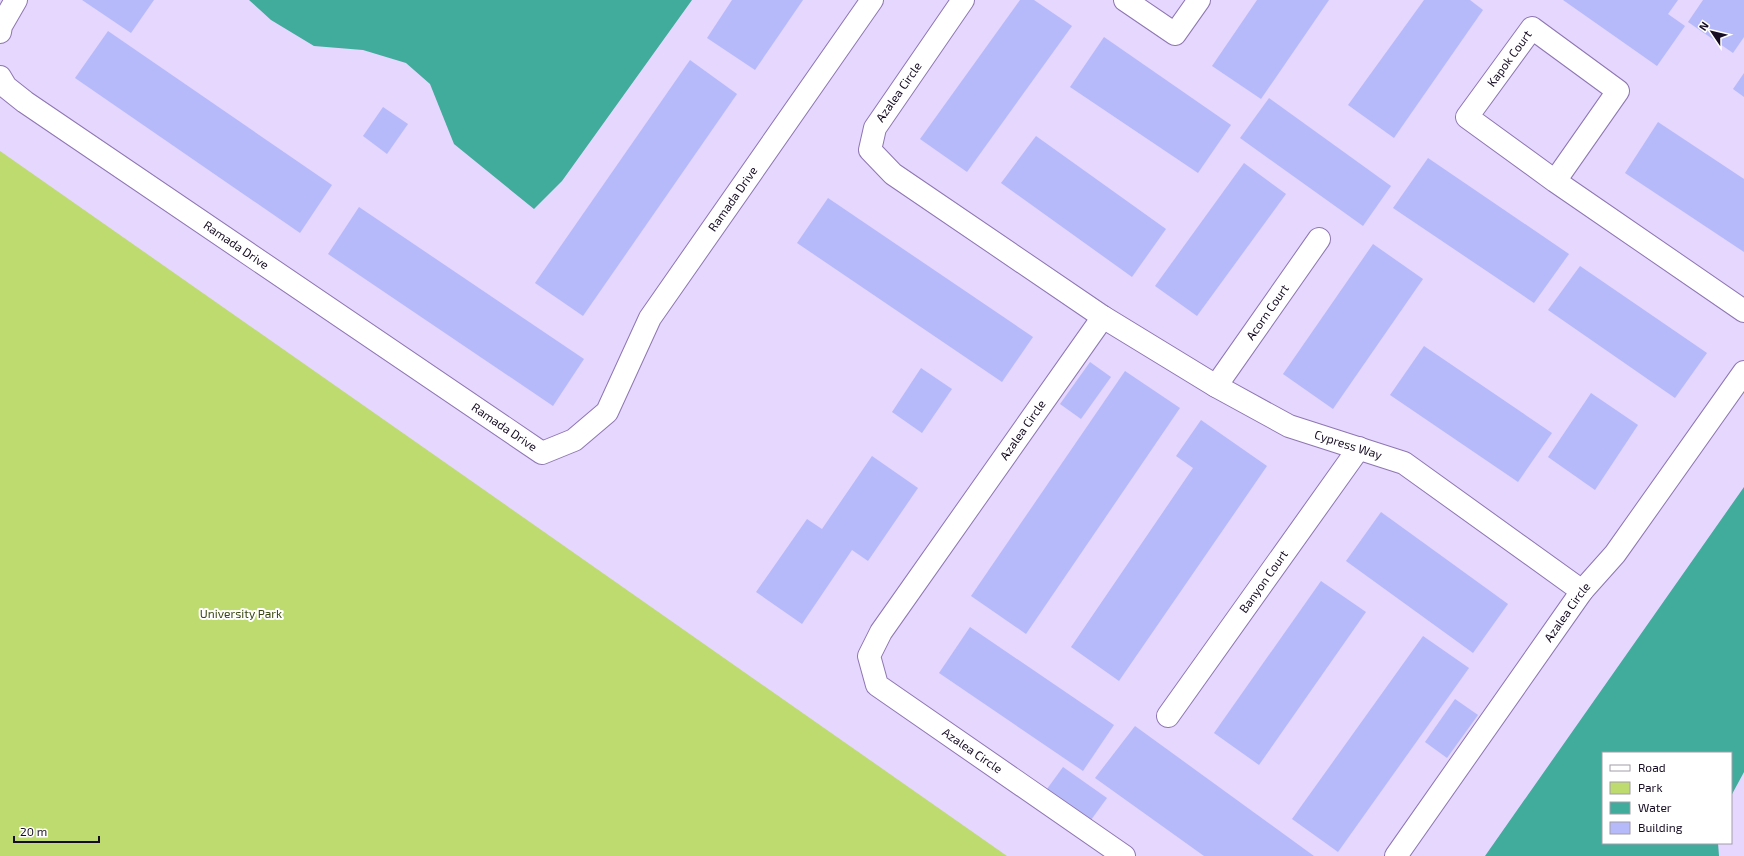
<svg xmlns="http://www.w3.org/2000/svg" width="1744" height="856" font-family="'Exo 2',sans-serif">
	<rect width="100%" height="100%" fill="#e5d7fe"/>
	<polygon fill="#bedb6f" points="0,151 1007,856 0,856"/>
	<g fill="#41ab9c">
		<polygon points="249,0 692,0 562,181 534,209 454,144 430,84 406,63 363,50 314,46 271,20"/>
		<polygon points="1744,487 1744,772 1731,796 1731,753 1603,753 1603,843 1718,843 1719,856 1485,856"/>
	</g>
	<g fill="#b6bafb">
		<polygon points="82,0 154,0 131,33"/>
		<polygon points="732,0 803,0 755,70 707,38"/>
		<polygon points="1020,0 1034,0 1072,26 967,172 920,139"/>
		<polygon points="1257,0 1329,0 1261,99 1212,66"/>
		<polygon points="1424,0 1470,0 1483,10 1394,138 1348,105"/>
		<polygon points="1563,0 1678,0 1668,14 1685,26 1657,66"/>
		<polygon points="1703,0 1744,0 1744,37 1733,53 1688,22"/>
		<polygon points="108,31 332,185 300,233 75,78"/>
		<polygon points="1104,37 1231,125 1198,173 1070,87"/>
		<polygon points="690,60 737,94 583,316 535,283"/>
		<polygon points="1744,73 1744,97 1733,89"/>
		<polygon points="1269,98 1391,186 1363,226 1240,138"/>
		<polygon points="383,107 408,124 387,154 363,136"/>
		<polygon points="1658,122 1744,179 1744,252 1625,173"/>
		<polygon points="1036,136 1166,229 1132,277 1001,183"/>
		<polygon points="1428,158 1569,254 1534,303 1393,208"/>
		<polygon points="1244,163 1286,194 1197,316 1155,286"/>
		<polygon points="828,198 1033,337 1002,382 797,243"/>
		<polygon points="359,207 584,359 553,406 328,254"/>
		<polygon points="1373,244 1423,279 1333,409 1283,374"/>
		<polygon points="1580,266 1707,353 1675,398 1548,310"/>
		<polygon points="1424,346 1552,433 1518,482 1390,395"/>
		<polygon points="1090,362 1111,377 1081,419 1060,404"/>
		<polygon points="921,368 952,389 922,433 892,412"/>
		<polygon points="1125,371 1180,408 1026,634 971,596"/>
		<polygon points="1591,393 1638,425 1595,490 1548,457"/>
		<polygon points="1201,420 1267,466 1119,681 1071,647 1193,468 1176,456"/>
		<polygon points="872,456 918,488 868,561 852,550 802,624 756,592 807,519 822,529"/>
		<polygon points="1381,512 1508,604 1473,653 1346,561"/>
		<polygon points="1321,581 1366,612 1259,765 1214,733"/>
		<polygon points="970,627 1114,725 1083,771 939,673"/>
		<polygon points="1423,636 1469,668 1338,852 1292,819"/>
		<polygon points="1455,699 1478,715 1447,758 1425,742"/>
		<polygon points="1135,726 1314,856 1204,856 1095,778"/>
		<polygon points="1063,767 1107,798 1091,820 1047,789"/>
	</g>
	<g fill="none" stroke-linecap="round" stroke-linejoin="round">
		<g stroke="#8e76b2" stroke-width="24">
			<g id="street">
				<path id="s1" d="M963 0 875 128 870 150 893 174 1103 317 1216 386 1289 426 1404 463 1582 591"/>
				<polyline points="1125,0 1175,34 1199,0"/>
				<polyline points="0,32 1,26 16,0"/>
				<path id="s2" d="M0 77 6 87 25 102 542 453 574 440 607 412 650 318 872 0"/>
				<path id="s3" d="M1555 181 1467 117 1532 28 1618 91 1555 181 1744 311"/>
				<path id="s4" d="M1103 317 881 632 869 656 877 685 1124 856"/>
				<path id="s5" d="M1216 386 1319 239"/>
				<path id="s6" d="M1168 716 1359 448"/>
				<path id="s7" d="M1396 856 1582 591 1615 554 1744 372"/>
			</g>
		</g>
		<use href="#street" stroke="#fff" stroke-width="22"/>
	</g>
	<g text-anchor="middle" stroke-width="4" stroke-linejoin="round" paint-order="stroke">
		<g font-size="12" fill="#160c23" stroke="#fff">
			<text dy="4" stroke="none"><textPath href="#s3" startOffset="181">Kapok Court</textPath></text>
			<text transform="translate(899 92) rotate(-55)" y="4">Azalea Circle</text>
			<text dy="4" stroke="none"><textPath href="#s2" startOffset="987">Ramada Drive</textPath></text>
			<text dy="4" stroke="none"><textPath href="#s2" startOffset="291">Ramada Drive</textPath></text>
			<text dy="4" stroke="none"><textPath href="#s5" startOffset="90">Acorn Court</textPath></text>
			<text dy="4" stroke="none"><textPath href="#s2" startOffset="615">Ramada Drive</textPath></text>
			<text transform="translate(1023 430) rotate(-55)" y="4">Azalea Circle</text>
			<text dy="4" stroke="none"><textPath href="#s1" startOffset="743">Cypress Way</textPath></text>
			<text dy="4" stroke="none"><textPath href="#s6" startOffset="165">Banyon Court</textPath></text>
			<text dy="4" stroke="none"><textPath href="#s7" startOffset="298">Azalea Circle</textPath></text>
			<text dy="4" stroke="none"><textPath href="#s4" startOffset="558">Azalea Circle</textPath></text>
		</g>
		<g font-size="12" fill="#39460f" stroke="#fff">
			<text x="241" y="618">University Park</text>
		</g>
	</g>
	<rect x="1602" y="752" width="130" height="92" fill="#ffffff" stroke="#a29ea7"/>
	<rect x="1610" y="765" width="20" height="6" fill="#ffffff" stroke="#a29ea7"/>
	<text x="1638" y="772" font-size="12" fill="#160c23">Road</text>
	<rect x="1610" y="782" width="20" height="12" fill="#bedb6f" stroke="#a29ea7"/>
	<text x="1638" y="792" font-size="12" fill="#160c23">Park</text>
	<rect x="1610" y="802" width="20" height="12" fill="#41ab9c" stroke="#a29ea7"/>
	<text x="1638" y="812" font-size="12" fill="#160c23">Water</text>
	<rect x="1610" y="822" width="20" height="12" fill="#b6bafb" stroke="#a29ea7"/>
	<text x="1638" y="832" font-size="12" fill="#160c23">Building</text>
	<g transform="translate(1712 32) rotate(305)" stroke="#ffffff" stroke-width="3" paint-order="stroke">
	<path d="M0-3L7 15L0 10L-7 15Z" fill="#160c23"/>
	<text y="-6" font-size="11" font-weight="bold" text-anchor="middle" fill="#160c23">N</text>
	</g>
	<path d="M14 836v6h85v-6" fill="none" stroke="#160c23" stroke-width="2"/>
	<text x="20" y="836" font-size="12" fill="#160c23" stroke="#ffffff" stroke-width="3" paint-order="stroke">20 m</text>
</svg>
